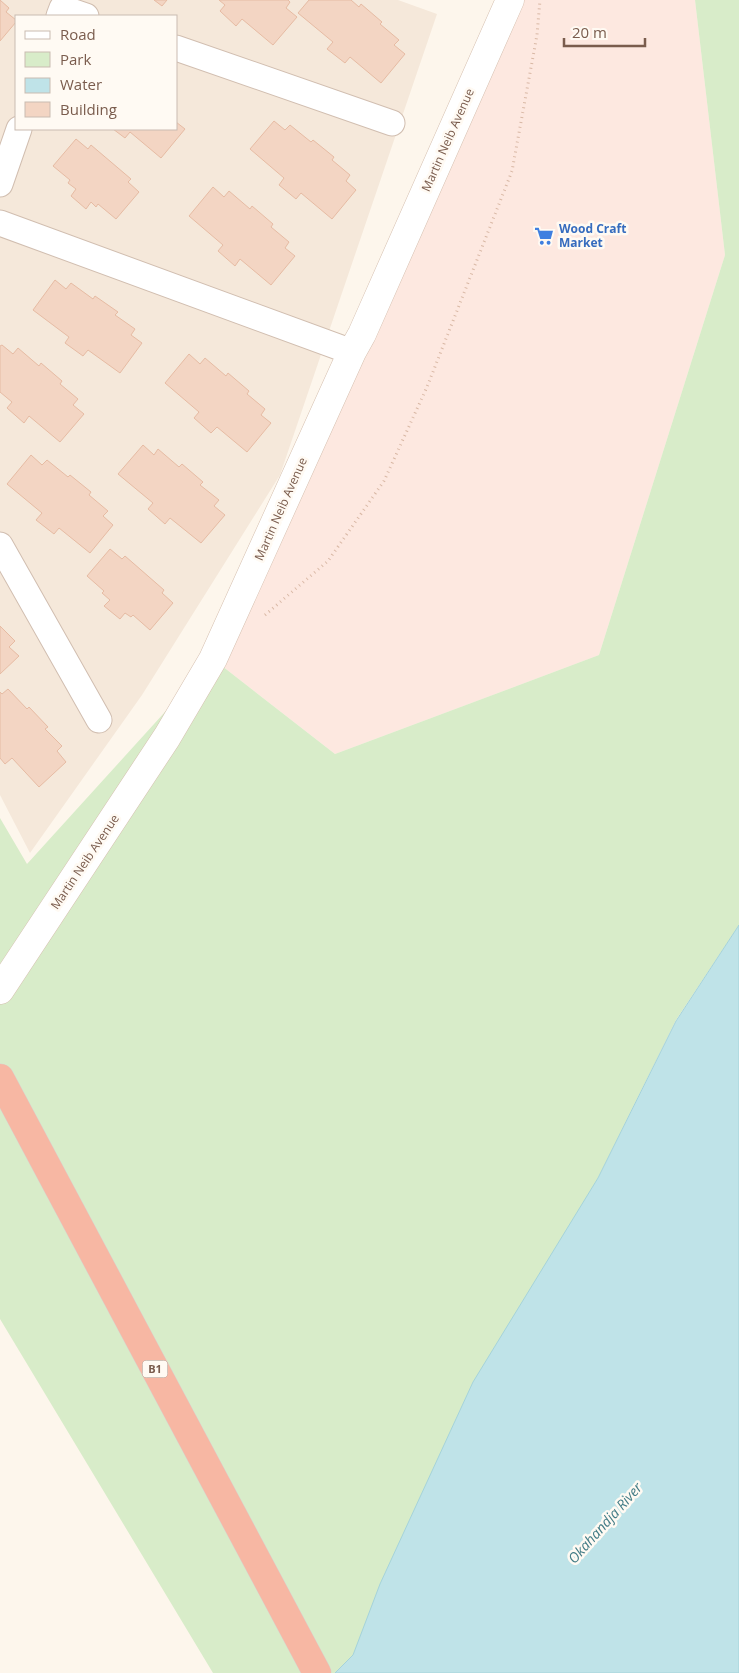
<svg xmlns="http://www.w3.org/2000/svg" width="739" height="1673" font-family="'Open Sans',sans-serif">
	<rect width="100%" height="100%" fill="#fdf6ec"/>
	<path fill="#f5e8da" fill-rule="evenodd" d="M0 0H398L437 14 280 475 142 695 30 853 0 795ZM16 16H176V129H16Z"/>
	<polygon fill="#fde8e0" points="510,0 695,0 725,255 599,655 335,754 213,659"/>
	<polygon fill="#d8ecc9" points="695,0 739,0 739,925 676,1020 598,1178 353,1655 336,1673 213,1673 0,1319 0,818 27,864 213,659 335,754 599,655 725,255"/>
	<polygon fill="#bfe3e8" stroke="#a5d3da" points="739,925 739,1673 335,1673 353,1655 380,1584 473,1382 598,1178 676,1021"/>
	<g fill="#f3d5c3" stroke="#e6bba3">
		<polygon points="0,0 9,8 6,12 16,20 16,22 0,41"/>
		<polygon points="154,0 167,0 162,6"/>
		<polygon points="219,0 288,0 290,2 286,8 297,17 273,45 242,19 236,26 220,11 225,5"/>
		<polygon points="309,0 351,0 359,7 361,4 382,22 380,24 399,40 394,45 405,54 381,83 350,57 345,63 327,49 333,42 298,13"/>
		<polygon points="274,121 285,130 290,125 311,142 313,140 334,157 332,160 350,175 346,181 356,190 332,219 301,193 296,199 279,185 284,178 250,149"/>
		<polygon points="176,122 185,129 161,158 130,132 125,138 113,129 176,129"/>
		<polygon points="76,139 88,149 91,145 131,179 128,182 139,192 116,219 98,204 96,207 91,202 86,209 71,196 76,189 68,183 70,180 53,166"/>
		<polygon points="213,187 224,197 229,191 250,209 252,206 273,224 271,227 289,242 285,248 295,256 271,285 240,259 235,266 218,251 223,245 189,216"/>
		<polygon points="55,280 66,289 71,283 93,299 95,296 118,312 115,315 135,329 131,335 142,343 120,373 88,350 83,356 65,343 69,337 33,310"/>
		<polygon points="2,345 13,354 18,348 39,366 41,363 62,381 60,384 78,399 73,405 84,414 60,442 29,416 24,423 7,408 12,402 0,392 0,346"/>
		<polygon points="189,354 200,364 205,358 226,376 228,373 249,391 247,394 265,409 261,415 271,423 247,452 217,427 211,433 194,418 199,412 165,383"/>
		<polygon points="143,445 154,455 158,449 179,467 182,464 203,482 200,485 219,500 214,506 225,515 201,543 170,518 165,524 148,509 153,503 118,474"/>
		<polygon points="31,455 42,465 47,460 68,477 70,475 91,492 89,495 108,511 103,516 113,525 90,553 59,528 54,534 36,520 42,513 7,484"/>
		<polygon points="110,549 122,559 125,556 164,590 162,593 173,603 150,630 133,615 131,617 125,613 120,619 104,606 110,600 102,593 104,591 87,576"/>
		<polygon points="0,626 15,641 9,647 19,656 0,674"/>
		<polygon points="8,689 27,709 29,707 48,727 45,729 62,746 57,751 66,762 39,787 12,758 5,764 0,758 0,692 2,694"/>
	</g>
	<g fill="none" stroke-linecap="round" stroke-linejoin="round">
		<g stroke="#d1beb0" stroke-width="27">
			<g id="street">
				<polyline points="59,16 62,8 86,16"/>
				<polyline points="176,48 392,123"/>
				<polyline points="0,184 19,129"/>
				<polyline points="0,223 352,352"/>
				<polyline points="0,545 99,720"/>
			</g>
		</g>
		<g stroke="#d6c0b0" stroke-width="29">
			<polyline id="secondary" points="0,990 167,737 213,659 352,352 362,334 510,0"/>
		</g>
		<g stroke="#dad1cd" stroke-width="29">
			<polyline id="highway" points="0,1078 317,1673"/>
		</g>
		<polyline stroke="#d9b8a5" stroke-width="3" stroke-dasharray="1 4" stroke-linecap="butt" points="265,615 328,561 384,481 427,387 512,171 537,35 540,0"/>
		<use href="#street" stroke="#fff" stroke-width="25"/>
		<use href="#secondary" stroke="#fff" stroke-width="28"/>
		<use href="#highway" stroke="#f7b7a3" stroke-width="28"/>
	</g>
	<defs>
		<g id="supermarket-bare" transform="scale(1.5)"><path d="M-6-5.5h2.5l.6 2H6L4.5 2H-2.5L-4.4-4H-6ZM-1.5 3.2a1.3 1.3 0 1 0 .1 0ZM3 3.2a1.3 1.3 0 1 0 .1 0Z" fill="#3f7fe0" stroke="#fffaf3" stroke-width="2.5" paint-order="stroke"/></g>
	</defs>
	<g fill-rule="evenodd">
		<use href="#supermarket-bare" x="544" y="236"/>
	</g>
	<g text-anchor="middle" stroke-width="5" stroke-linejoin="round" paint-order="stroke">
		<rect fill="#fffaf3" stroke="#a28b7f" stroke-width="1" x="142.5" y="1360.5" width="25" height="17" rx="4"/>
		<g font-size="11" font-weight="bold" fill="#7a5c4d">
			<text x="155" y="1373">B1</text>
		</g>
		<g font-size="12" fill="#7a5c4d" stroke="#fffaf3">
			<text transform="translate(448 140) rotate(-66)" y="4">Martin Neib Avenue</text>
			<text transform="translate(281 509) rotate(-66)" y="4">Martin Neib Avenue</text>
			<text transform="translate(85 862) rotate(-56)" y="4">Martin Neib Avenue</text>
		</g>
		<g font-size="12" font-weight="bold" fill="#366cbe" stroke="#fffaf3" text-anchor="start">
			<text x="559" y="233">Wood Craft<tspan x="559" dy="14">Market</tspan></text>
		</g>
		<g font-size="14" font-style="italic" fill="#437c86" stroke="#fffaf3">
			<text transform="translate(605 1523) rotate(-48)" y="5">Okahandja River</text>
		</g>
	</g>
	<rect x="15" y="15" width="162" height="115" fill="#fffaf3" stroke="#cabbb1"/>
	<rect x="25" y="31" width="25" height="8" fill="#ffffff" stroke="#cabbb1"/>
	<text x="60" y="40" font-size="15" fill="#7a5c4d">Road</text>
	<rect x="25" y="52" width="25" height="15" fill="#d8ecc9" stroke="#cabbb1"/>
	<text x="60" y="65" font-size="15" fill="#7a5c4d">Park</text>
	<rect x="25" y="78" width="25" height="15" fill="#bfe3e8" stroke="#cabbb1"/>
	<text x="60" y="90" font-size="15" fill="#7a5c4d">Water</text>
	<rect x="25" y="102" width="25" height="15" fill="#f3d5c3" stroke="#cabbb1"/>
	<text x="60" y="115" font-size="15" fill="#7a5c4d">Building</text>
	<path d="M564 38v8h81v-8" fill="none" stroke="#7a5c4d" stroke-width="2.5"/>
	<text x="572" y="38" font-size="15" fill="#7a5c4d" stroke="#fffaf3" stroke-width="4" paint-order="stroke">20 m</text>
</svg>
